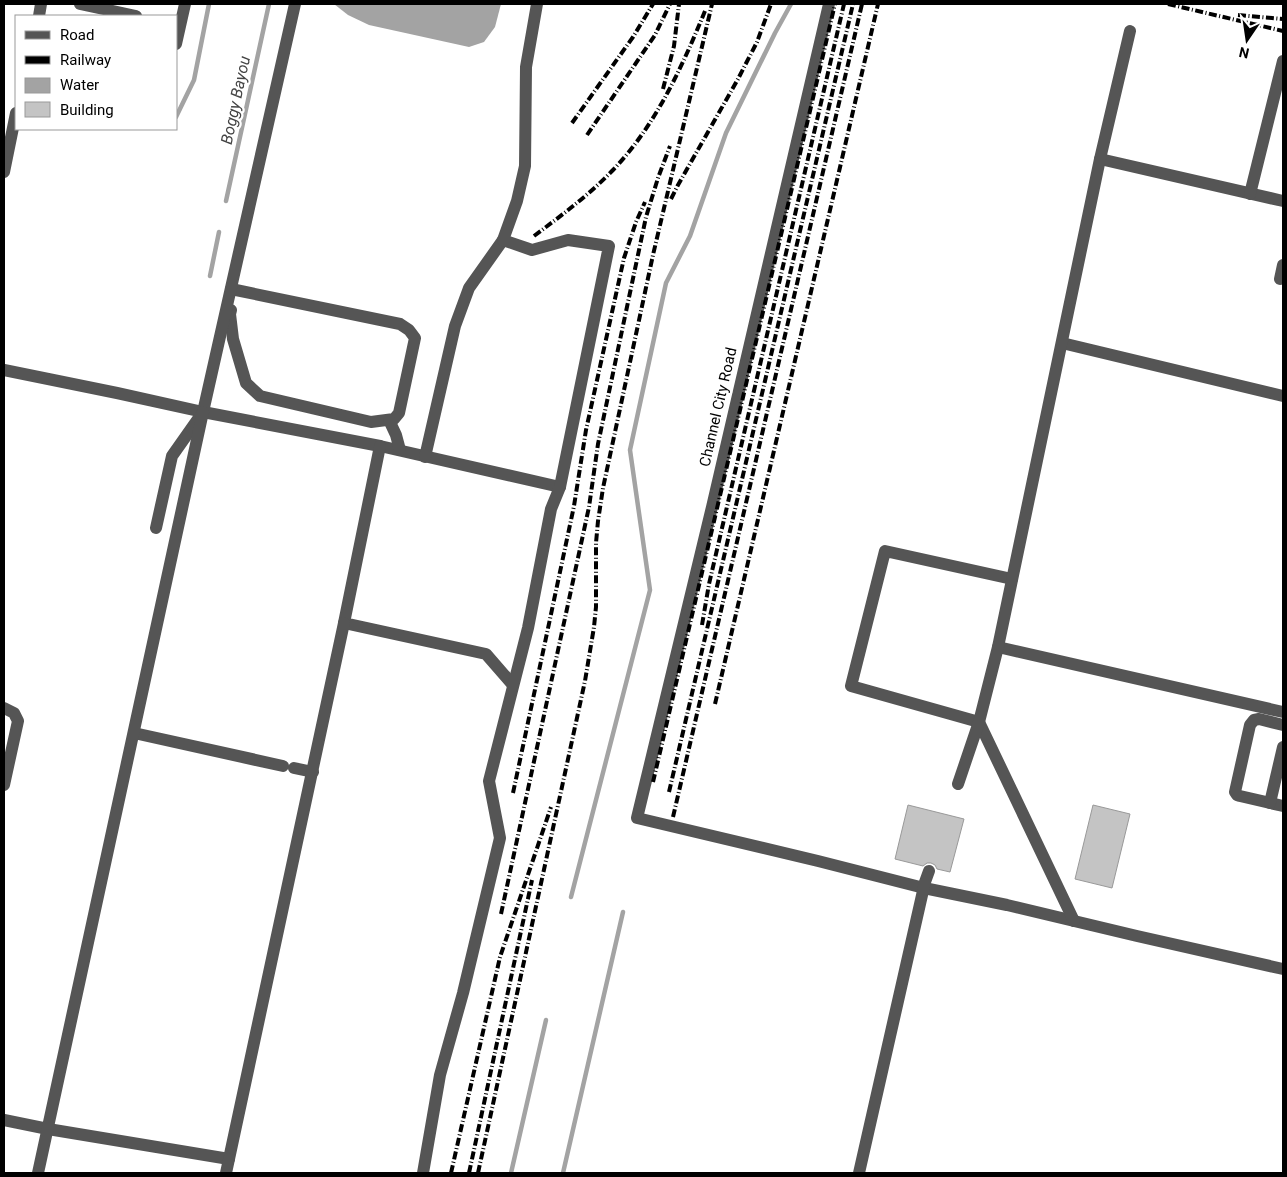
<svg xmlns="http://www.w3.org/2000/svg" width="1287" height="1177" font-family="Roboto,sans-serif">
	<rect width="100%" height="100%" fill="#fff"/>
	<polygon fill="#a3a3a3" points="334,4 501,4 495,27 484,42 469,47 369,25 348,15"/>
	<g fill="none" stroke-linecap="round" stroke-linejoin="round">
		<g stroke="#a3a3a3" stroke-width="4.5">
			<polyline points="176,117 194,80 209,4"/>
			<polyline points="226,201 269,4"/>
			<polyline points="210,276 219,232"/>
			<polyline points="571,897 650,590 630,450 666,283 690,236 726,133 775,33 791,4"/>
			<polyline points="511,1173 546,1020"/>
			<polyline points="563,1173 623,912"/>
		</g>
	</g>
	<g fill="#c4c4c4" stroke="#999">
		<polygon points="908,805 964,819 950,872 937,869 935,865 931,863 927,863 923,866 895,859"/>
		<polygon points="1093,805 1130,814 1112,888 1075,879"/>
	</g>
	<g fill="none" stroke-linecap="round" stroke-linejoin="round">
		<g stroke="#555" stroke-width="12">
			<polyline points="80,4 136,16"/>
			<polyline points="829,4 712,507 637,818 818,861 924,888 1007,905 1137,936 1283,969"/>
			<polyline points="39,16 41,4"/>
			<polyline points="176,44 185,4"/>
			<polyline points="1100,159 1283,201"/>
			<polyline points="4,172 16,113"/>
			<polyline points="1250,194 1283,61"/>
			<polyline points="1280,279 1283,265"/>
			<polyline points="231,310 230,314 233,339 246,383 260,396 371,422 394,419 399,413 415,338 409,330 400,324 231,289"/>
			<polyline points="1062,343 1283,396"/>
			<polyline points="4,370 117,393 203,412 380,446 560,487"/>
			<polyline points="389,420 396,435 400,450"/>
			<polyline points="380,446 344,623 486,654 513,685"/>
			<polyline points="425,457 455,326 469,288 503,240"/>
			<polyline points="156,528 172,456 203,412 295,4"/>
			<polyline points="1012,579 885,551 851,686 979,722 1074,921"/>
			<polyline points="998,647 1283,712"/>
			<polyline points="4,708 14,713 18,721 4,785"/>
			<polyline points="1283,725 1259,719 1254,720 1250,725 1235,792 1237,795 1240,796 1283,806"/>
			<polyline points="134,733 283,766"/>
			<polyline points="294,768 313,772"/>
			<polyline points="958,784 979,722 998,647 1100,159 1130,31"/>
			<polyline points="1270,803 1283,747"/>
			<polyline points="4,1120 48,1129 229,1159 344,623"/>
			<polyline points="38,1173 203,412"/>
			<polyline points="226,1173 229,1159"/>
			<polyline points="423,1173 440,1075 463,993 500,838 489,781 528,628 551,509 560,487 609,246 568,240 532,250 503,240 517,201 525,166 526,67 537,4"/>
			<polyline points="859,1173 925,882 929,871"/>
		</g>
		<g stroke="#000" stroke-width="4" stroke-dasharray="8 2.5 1 2.5" stroke-linecap="butt">
			<polyline points="1168,4 1283,31"/>
			<polyline points="1238,15 1283,19"/>
			<polyline points="663,89 674,46 679,4"/>
			<polyline points="572,123 633,37 653,4"/>
			<polyline points="587,135 655,35 670,4"/>
			<polyline points="671,199 678,185 738,79 757,42 771,4"/>
			<path d="M534 236C562 215 589 195 613 170 656 125 682 67 705 11"/>
			<polyline points="702,625 709,584 844,4"/>
			<polyline points="715,704 878,4"/>
			<polyline points="653,782 835,4"/>
			<polyline points="669,792 853,4"/>
			<polyline points="513,793 574,506 586,430 624,258 636,222 645,202"/>
			<polyline points="673,817 862,4"/>
			<polyline points="501,914 589,507 598,444 646,217 658,178 670,146"/>
			<polyline points="451,1173 500,957 551,807"/>
			<polyline points="469,1173 532,880"/>
			<polyline points="478,1173 585,681 594,627 596,607 596,543 598,521 603,488 653,255 712,4"/>
		</g>
	</g>
	<g text-anchor="middle" stroke-width="4.5" stroke-linejoin="round" paint-order="stroke">
		<g font-size="15" fill="#000" stroke="#fff">
			<text transform="translate(718 407) rotate(-77)" y="5">Channel City Road</text>
		</g>
		<g font-size="16" font-style="italic" fill="#444" stroke="#fff">
			<text transform="translate(235 100) rotate(-78)" y="6">Boggy Bayou</text>
		</g>
	</g>
	<rect width="1287" height="1177" fill="none" stroke="#000000" stroke-width="10"/>
	<rect x="15" y="15" width="162" height="115" fill="#ffffff" stroke="#999999"/>
	<rect x="25" y="31" width="25" height="8" fill="#555555" stroke="#999999"/>
	<text x="60" y="40" font-size="15" fill="#000000">Road</text>
	<rect x="25" y="56" width="25" height="8" fill="#000000" stroke="#999999"/>
	<text x="60" y="65" font-size="15" fill="#000000">Railway</text>
	<rect x="25" y="78" width="25" height="15" fill="#a3a3a3" stroke="#999999"/>
	<text x="60" y="90" font-size="15" fill="#000000">Water</text>
	<rect x="25" y="102" width="25" height="15" fill="#c4c4c4" stroke="#999999"/>
	<text x="60" y="115" font-size="15" fill="#000000">Building</text>
	<g transform="translate(1247 40) rotate(193)" stroke="#ffffff" stroke-width="4" paint-order="stroke">
	<path d="M0-4L9 19L0 12L-9 19Z" fill="#000000"/>
	<text y="-8" font-size="14" font-weight="bold" text-anchor="middle" fill="#000000">N</text>
	</g>
</svg>
